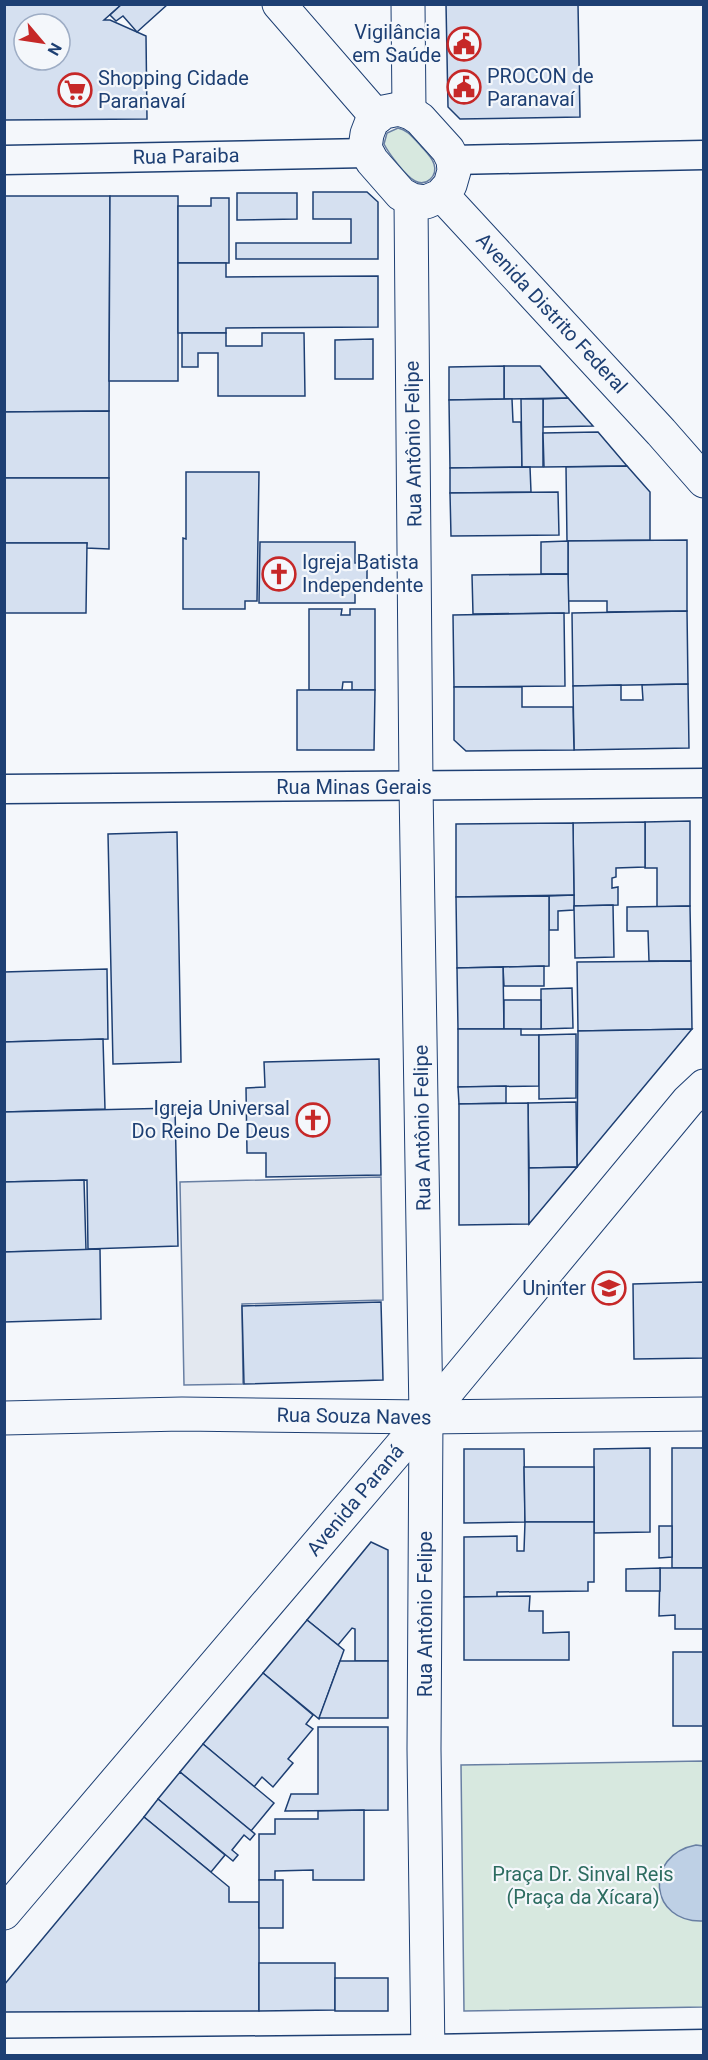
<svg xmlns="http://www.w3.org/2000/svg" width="708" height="2060" font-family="Roboto,sans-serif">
	<rect width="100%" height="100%" fill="#f4f7fb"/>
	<g fill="#d7e8df" stroke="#687fa3" stroke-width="1.5">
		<path d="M398 128C408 130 413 138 420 145 425 151 432 157 434 164 438 176 426 187 415 181 406 176 389 154 384 144L387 133Z"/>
		<polygon points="703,1761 703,2007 464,2011 461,1765"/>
	</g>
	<polygon fill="#e3e8f0" stroke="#687fa3" stroke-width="1.5" points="381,1177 383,1300 242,1304 243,1384 184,1385 180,1182"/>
	<path fill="#bed0e5" stroke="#687fa3" stroke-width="1.5" d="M696 1845 703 1846 704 1921C649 1924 643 1855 696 1845Z"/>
	<g fill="#d5e0f0" stroke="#1d3f73" stroke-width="1.5" fill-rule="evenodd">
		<path d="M4 4H122L104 20H110L146 36 147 119 4 120ZM24 24H60V60H24Z"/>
		<polygon points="122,4 168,4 137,32 123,16 116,21 110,15"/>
		<polygon points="446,4 578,4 580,117 460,119 448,107"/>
		<polygon points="313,192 367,192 378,202 378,259 236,259 236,243 351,243 351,219 313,219"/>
		<polygon points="237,193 297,193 297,219 237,220"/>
		<polygon points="4,196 110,196 109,411 4,412"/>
		<polygon points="110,196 178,196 178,381 109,381"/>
		<polygon points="211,198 229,198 229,263 178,263 178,206 211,206"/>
		<polygon points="178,263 226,263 226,277 378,276 378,327 226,328 226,333 178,333"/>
		<polygon points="182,333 226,333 226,346 262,346 262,333 304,333 305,396 218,396 218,353 198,353 198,367 182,367"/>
		<polygon points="373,339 373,379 335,379 335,340"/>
		<polygon points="504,366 540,366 568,398 504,399"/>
		<polygon points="504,366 504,399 449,400 449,367"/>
		<polygon points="568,398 593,426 543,427 543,399"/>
		<polygon points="512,399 513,422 521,422 522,467 450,468 449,400"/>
		<polygon points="521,399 543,399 543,467 522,467"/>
		<polygon points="109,411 109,478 4,478 4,412"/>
		<polygon points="598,432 627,466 544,467 543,433"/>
		<polygon points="627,466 650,492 650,540 567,541 566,467"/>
		<polygon points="530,467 531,492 450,493 450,468"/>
		<polygon points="186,472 259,472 257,601 245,601 245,609 183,609 183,538 186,539"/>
		<polygon points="4,478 109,478 109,549 86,548 87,543 4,543"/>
		<polygon points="558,492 559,535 451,536 450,493"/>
		<polygon points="687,540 687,611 607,612 607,601 568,601 568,541"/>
		<polygon points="568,541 568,574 541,574 541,542"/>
		<polygon points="260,542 355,542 355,563 367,563 367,583 355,583 355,603 259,603"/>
		<polygon points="4,543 87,543 86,613 4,613"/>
		<polygon points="568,574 569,613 473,614 472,575"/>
		<polygon points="309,609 342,609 341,615 350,615 350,609 375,609 375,690 352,690 352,682 343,682 342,690 309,690"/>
		<polygon points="687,611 688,684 573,686 572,613"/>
		<polygon points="564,613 565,686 454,687 453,615"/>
		<polygon points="688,684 689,748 574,750 573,686 621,685 621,700 643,700 642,685"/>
		<polygon points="454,687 522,687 522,707 573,707 574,750 466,751 454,740"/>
		<polygon points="297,690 375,690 374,750 297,750"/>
		<polygon points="690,821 690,906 657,907 657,868 645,868 645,822"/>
		<polygon points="645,822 645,867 616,868 616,877 612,878 612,888 618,887 618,905 574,906 573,823"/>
		<polygon points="573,823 574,895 456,897 456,824"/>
		<polygon points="177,832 181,1062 113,1064 108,834"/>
		<polygon points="574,895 574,910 558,911 558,930 549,930 549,896"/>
		<polygon points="549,896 549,966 457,968 456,897"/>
		<polygon points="613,905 614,957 575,958 574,906"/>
		<polygon points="690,906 691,961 649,961 648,931 627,931 627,907"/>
		<polygon points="691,961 692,1029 578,1031 577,962"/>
		<polygon points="544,966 544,986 504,986 503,967"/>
		<polygon points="503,967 504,1029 458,1029 457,968"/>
		<polygon points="107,969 108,1039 4,1042 4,972"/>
		<polygon points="572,988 573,1028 541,1029 541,989"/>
		<rect x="504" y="1000" width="37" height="29"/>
		<polygon points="458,1029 521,1029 521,1035 539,1035 539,1086 458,1087"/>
		<polygon points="692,1029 577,1167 578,1031"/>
		<polygon points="576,1034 576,1098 539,1099 539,1035"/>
		<polygon points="103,1039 105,1109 4,1112 4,1042"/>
		<polygon points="379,1059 381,1175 266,1177 266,1153 247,1153 246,1088 265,1087 264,1062"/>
		<polygon points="506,1086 506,1103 459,1104 458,1087"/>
		<polygon points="576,1102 577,1167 529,1168 528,1103"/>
		<polygon points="528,1103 529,1224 459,1225 459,1104"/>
		<polygon points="175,1108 178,1246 88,1249 87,1180 4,1182 4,1112"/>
		<polygon points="577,1167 529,1224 529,1168"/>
		<polygon points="84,1180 86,1250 4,1252 4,1182"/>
		<polygon points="100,1249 101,1319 4,1322 4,1252"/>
		<polygon points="704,1282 704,1358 634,1359 633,1284"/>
		<polygon points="381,1302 383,1380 244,1384 242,1306"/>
		<polygon points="650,1448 650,1532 594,1533 594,1449"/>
		<rect x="672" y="1448" width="32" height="120"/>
		<polygon points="464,1449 524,1449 525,1522 464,1523"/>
		<polygon points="524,1467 594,1467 594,1522 525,1522"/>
		<polygon points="525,1522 594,1522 594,1582 588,1582 588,1591 497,1592 497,1597 464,1597 464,1537 517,1536 517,1551 524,1551"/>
		<polygon points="659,1526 672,1526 672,1557 659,1558"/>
		<polygon points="371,1542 388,1550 388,1661 355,1661 355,1629 352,1628 338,1645 307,1620"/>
		<polygon points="660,1568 704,1568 704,1629 675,1629 675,1615 659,1616"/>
		<polygon points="660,1568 660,1591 626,1591 626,1569"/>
		<polygon points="530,1596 529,1611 543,1611 543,1633 569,1632 569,1660 464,1660 464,1597"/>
		<polygon points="307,1620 344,1650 319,1719 263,1673"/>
		<rect x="673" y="1652" width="31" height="74"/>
		<polygon points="340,1661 388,1661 388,1718 319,1718"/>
		<polygon points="263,1673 313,1715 306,1724 313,1729 288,1759 293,1763 273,1787 262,1777 254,1787 203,1744"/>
		<polygon points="318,1727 388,1727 388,1810 285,1811 291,1794 318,1794"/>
		<polygon points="203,1744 274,1803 251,1831 180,1772"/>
		<polygon points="180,1772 255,1834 250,1840 244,1835 232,1850 238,1855 233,1861 158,1799"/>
		<polygon points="158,1799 225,1855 211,1872 144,1817"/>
		<polygon points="364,1810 364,1880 313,1880 313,1870 275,1871 275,1880 259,1880 259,1834 275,1834 275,1819 318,1819 318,1811"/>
		<polygon points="144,1817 229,1887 229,1902 259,1902 259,2011 4,2012 4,1985"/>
		<rect x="259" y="1880" width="24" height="48"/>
		<polygon points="259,1963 335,1963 335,2010 259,2011"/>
		<rect x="335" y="1978" width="53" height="33"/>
	</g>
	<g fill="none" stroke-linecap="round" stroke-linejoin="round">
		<g stroke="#1d3f73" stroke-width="31">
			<g id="street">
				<polyline points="4,160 367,153"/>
				<polyline points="452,160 704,155"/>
				<polyline points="4,789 704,783"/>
				<polyline points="4,2053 428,2049 704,2044"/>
			</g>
		</g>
		<g stroke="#1d3f73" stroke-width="35">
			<g id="secondary">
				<polyline points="279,4 377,117"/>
				<polyline points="408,4 409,112"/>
				<polygon points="399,109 411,113 420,119 448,150 453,160 454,171 450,185 440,196 426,202 412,200 401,194 372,161 365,148 367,134 372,121 384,112"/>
				<polyline points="442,195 661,432 704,481"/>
				<polyline points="411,200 416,786 426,1417 424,1749 428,2056"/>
				<polyline points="4,1418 182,1414 426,1417 704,1414"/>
				<polyline points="4,1913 426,1417 688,1101 704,1086"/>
			</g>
		</g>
		<use href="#street" stroke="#f4f7fb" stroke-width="28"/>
		<use href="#secondary" stroke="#f4f7fb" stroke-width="33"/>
	</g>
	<defs>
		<g id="civic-ring" transform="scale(1.725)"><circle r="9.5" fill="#f4f7fb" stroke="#c62828" stroke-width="1.5"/><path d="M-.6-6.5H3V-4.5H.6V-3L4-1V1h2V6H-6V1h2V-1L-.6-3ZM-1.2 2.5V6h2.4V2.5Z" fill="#c62828"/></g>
		<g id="supermarket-ring" transform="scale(1.725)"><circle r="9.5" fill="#f4f7fb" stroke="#c62828" stroke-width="1.5"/><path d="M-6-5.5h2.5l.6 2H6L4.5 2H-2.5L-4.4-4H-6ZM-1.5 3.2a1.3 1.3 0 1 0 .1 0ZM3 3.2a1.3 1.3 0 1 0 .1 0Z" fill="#c62828"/></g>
		<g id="church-ring" transform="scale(1.725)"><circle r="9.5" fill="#f4f7fb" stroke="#c62828" stroke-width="1.5"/><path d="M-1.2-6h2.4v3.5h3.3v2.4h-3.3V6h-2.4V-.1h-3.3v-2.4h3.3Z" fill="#c62828"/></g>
		<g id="university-ring" transform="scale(1.725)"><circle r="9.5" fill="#f4f7fb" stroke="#c62828" stroke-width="1.5"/><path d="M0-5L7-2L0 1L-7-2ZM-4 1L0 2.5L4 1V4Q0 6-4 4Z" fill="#c62828"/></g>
	</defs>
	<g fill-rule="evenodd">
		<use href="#civic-ring" x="464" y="44"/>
		<use href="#civic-ring" x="464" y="87"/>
		<use href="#supermarket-ring" x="75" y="90"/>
		<use href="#church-ring" x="279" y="574"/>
		<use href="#church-ring" x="313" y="1120"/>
		<use href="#university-ring" x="609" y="1288"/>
	</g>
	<g text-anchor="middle" stroke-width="4.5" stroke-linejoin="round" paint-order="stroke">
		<g font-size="20" fill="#1d3f73" stroke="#f4f7fb" text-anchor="end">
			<text x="441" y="39">Vigilância<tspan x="441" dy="23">em Saúde</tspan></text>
			<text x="487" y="83" text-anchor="start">PROCON de<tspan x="487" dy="23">Paranavaí</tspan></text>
			<text x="98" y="85" text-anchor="start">Shopping Cidade<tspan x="98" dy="23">Paranavaí</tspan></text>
			<text x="302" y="569" text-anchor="start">Igreja Batista<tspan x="302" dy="23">Independente</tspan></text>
			<text x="290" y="1115">Igreja Universal<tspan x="290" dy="23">Do Reino De Deus</tspan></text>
			<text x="586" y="1295">Uninter</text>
		</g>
		<g font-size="20" fill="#1d3f73" stroke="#f4f7fb">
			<text transform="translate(186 156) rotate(-1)" y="7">Rua Paraiba</text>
			<text transform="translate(552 313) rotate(47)" y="7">Avenida Distrito Federal</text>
			<text transform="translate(413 444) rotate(-91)" y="7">Rua Antônio Felipe</text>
			<text x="354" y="794">Rua Minas Gerais</text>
			<text transform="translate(422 1128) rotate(-91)" y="7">Rua Antônio Felipe</text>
			<text transform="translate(354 1416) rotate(1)" y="7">Rua Souza Naves</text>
			<text transform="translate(355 1500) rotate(-50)" y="7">Avenida Paraná</text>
			<text transform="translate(425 1614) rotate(-90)" y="7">Rua Antônio Felipe</text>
		</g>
		<g font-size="20" fill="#2c6c60" stroke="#f4f7fb">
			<text x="583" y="1881">Praça Dr. Sinval Reis<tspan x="583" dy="23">(Praça da Xícara)</tspan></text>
		</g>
	</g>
	<rect width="708" height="2060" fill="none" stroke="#1d3f73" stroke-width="12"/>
	<g transform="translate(42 42) rotate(119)"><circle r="28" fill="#f4f7fb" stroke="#9eadc5" stroke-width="1.5"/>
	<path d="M0-4.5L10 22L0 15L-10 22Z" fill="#c62828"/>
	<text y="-9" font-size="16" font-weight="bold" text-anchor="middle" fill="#1d3f73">N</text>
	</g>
</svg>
